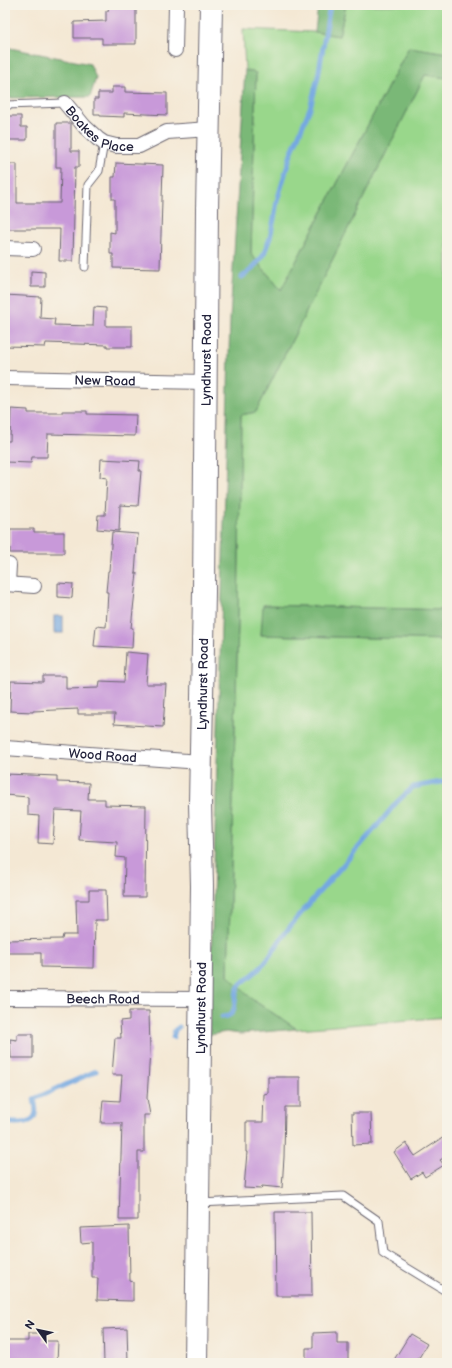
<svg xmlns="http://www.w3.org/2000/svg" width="452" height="1368" font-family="'Balsamiq Sans',sans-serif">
	<rect width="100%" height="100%" fill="#f7f3e8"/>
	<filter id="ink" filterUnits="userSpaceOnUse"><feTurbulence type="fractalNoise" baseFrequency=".025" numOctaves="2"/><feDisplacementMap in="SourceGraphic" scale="8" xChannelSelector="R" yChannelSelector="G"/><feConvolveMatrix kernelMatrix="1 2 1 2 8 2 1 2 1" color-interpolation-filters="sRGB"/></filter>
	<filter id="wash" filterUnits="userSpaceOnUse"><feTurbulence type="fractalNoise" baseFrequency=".012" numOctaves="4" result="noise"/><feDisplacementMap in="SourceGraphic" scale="16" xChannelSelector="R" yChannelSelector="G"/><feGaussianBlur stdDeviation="0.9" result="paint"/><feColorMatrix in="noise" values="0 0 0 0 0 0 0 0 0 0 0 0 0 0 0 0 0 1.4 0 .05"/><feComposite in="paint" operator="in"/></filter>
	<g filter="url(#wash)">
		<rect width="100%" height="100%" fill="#f4e8d4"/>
		<g fill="#99d78b" stroke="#5e7c63">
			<polygon points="346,5 447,5 447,53 409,47 281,290 251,254 256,73 245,70 243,29 315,32 339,36"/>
			<polygon points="425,75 447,78 447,610 264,605 261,635 447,640 447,1017 297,1029 253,1000 228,976 238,623 241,415 256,412"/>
		</g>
		<g fill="#7ab877" stroke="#4e6d59">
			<polygon points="318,5 346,5 339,36 315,32"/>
			<polygon points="5,47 90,64 96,78 90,97 5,98"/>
			<polygon points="409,47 447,53 447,78 425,75 256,412 241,415 238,623 228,975 253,1000 297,1029 240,1034 226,1032 209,1035 230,320 245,70 256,73 251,254 281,290"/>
			<polygon points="263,605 447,610 447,640 261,635"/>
		</g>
		<rect fill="#74a8e1" stroke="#4b658e" x="54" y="616" width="9" height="17"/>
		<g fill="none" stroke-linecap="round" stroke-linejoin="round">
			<g stroke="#74a8e1" stroke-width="5">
				<polyline points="242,277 251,270 263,256 270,238 274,219 277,201 291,154 310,108 318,77 330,5"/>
				<path d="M222 1017C242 1016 230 995 241 984 246 979 253 975 258 970 270 958 278 942 289 928 323 885 362 846 396 803L413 787 447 781"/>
				<polyline points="173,1037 175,1030 179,1027"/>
				<path d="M5 1123C13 1122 32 1126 35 1115 37 1111 35 1103 34 1099L96 1071"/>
			</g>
		</g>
		<g id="blocks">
			<g fill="#c899d9">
				<polygon points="109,5 136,5 136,44 102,44 102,38 74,38 74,22 106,21 106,11 108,11"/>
				<polygon points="112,87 125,87 125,92 167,93 167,115 124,113 124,117 100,116 100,114 94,114 94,99 98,99 98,93 112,93"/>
				<polygon points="5,116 21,116 21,127 27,127 27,140 5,140"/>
				<polygon points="56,123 71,123 71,151 79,151 79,167 75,167 73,261 59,261 60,229 5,229 5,164 17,164 17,203 60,203 61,167 56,167"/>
				<polygon points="116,163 163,165 160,269 113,268 113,254 110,254 110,232 115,233 115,199 112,199 112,177 115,177"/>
				<polygon points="31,271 45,272 45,287 31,287"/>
				<polygon points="5,295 41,297 40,318 55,319 54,325 93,326 94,307 106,308 106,326 132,326 132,347 107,347 107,345 46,343 45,347 5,346"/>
				<polygon points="11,409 28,410 28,413 62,413 62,411 87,411 87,414 136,415 135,436 48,434 47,457 32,457 31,463 5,462 5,441 10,441"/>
				<polygon points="101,459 140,461 139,471 141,471 138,506 120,505 119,531 97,529 98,515 105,515 107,478 100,477"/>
				<polygon points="10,529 34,529 34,532 64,532 64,553 10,553"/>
				<polygon points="112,532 138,534 135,573 137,573 131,628 133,628 132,648 94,646 96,626 106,627 108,592 106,592 108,571 109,571"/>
				<polygon points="58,583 73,584 72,598 58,597"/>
				<polygon points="126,652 148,654 146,684 166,684 163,727 114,724 115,714 78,714 78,709 33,711 33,712 10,711 11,681 43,682 43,676 66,676 66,689 99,688 100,681 124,682"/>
				<polygon points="5,774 57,776 57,782 89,783 88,799 105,799 105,805 146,806 145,897 124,897 125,858 116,857 117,842 79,840 81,811 55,810 53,844 38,843 39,816 28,815 28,797 5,795"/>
				<polygon points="89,890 106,890 107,920 95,920 94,968 41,967 41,953 5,953 5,940 62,939 63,935 77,935 76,900 89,900"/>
				<polygon points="129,1011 149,1011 150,1050 147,1098 150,1115 144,1115 144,1152 138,1152 138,1220 119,1220 122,1123 101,1123 103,1100 120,1101 122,1075 112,1075 115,1038 121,1038 120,1021 129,1020"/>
				<polygon points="17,1034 33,1034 33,1058 11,1058 10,1039 17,1040"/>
				<polygon points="268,1077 300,1077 300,1107 285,1107 284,1157 282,1188 262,1186 261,1189 244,1188 247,1152 246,1152 246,1122 263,1122 264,1094 268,1093"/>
				<polygon points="352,1113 371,1113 372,1144 353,1145"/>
				<polygon points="447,1135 447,1156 440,1160 444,1165 425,1177 422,1172 411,1179 394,1152 406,1143 415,1156"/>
				<polygon points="275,1212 311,1212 312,1296 276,1296"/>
				<polygon points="129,1226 130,1281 133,1282 133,1301 97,1300 98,1278 92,1278 92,1242 81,1243 80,1228"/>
				<polygon points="127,1328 128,1363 104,1363 103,1329"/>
				<polygon points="337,1332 337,1343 348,1343 348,1363 306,1363 306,1348 313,1348 313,1333"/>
				<polygon points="28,1334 43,1334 43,1341 58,1341 57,1362 11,1363 11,1360 5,1360 5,1341 28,1341"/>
				<polygon points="410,1334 427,1344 416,1363 392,1363"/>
			</g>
		</g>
	</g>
	<g filter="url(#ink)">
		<use href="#blocks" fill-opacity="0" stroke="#6c6771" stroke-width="1"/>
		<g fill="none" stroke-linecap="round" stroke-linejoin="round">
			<g stroke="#6c6771" stroke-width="9">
				<g id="lane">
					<polyline points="5,105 65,103"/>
					<polyline points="85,267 88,185 99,171 104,143"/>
					<polyline points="200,1203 343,1196 379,1221 383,1253 447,1292"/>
				</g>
			</g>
			<g stroke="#6c6771" stroke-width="16">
				<g id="street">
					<polyline points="175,50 176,5"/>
					<path id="s1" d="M65 103 85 127 98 139 104 143 116 146H139L167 132 209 129"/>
					<polyline points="5,248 33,249"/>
					<path id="s2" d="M5 378 205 382"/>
					<polyline points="5,584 34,586"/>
					<polyline points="8,584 9,565"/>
					<path id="s3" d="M5 748 201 762"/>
					<path id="s4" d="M5 998 201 999"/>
				</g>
			</g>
			<g stroke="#6c6771" stroke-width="24">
				<g id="primary">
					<path id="s5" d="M196 1363 202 886 200 803 204 592 207 210 211 5"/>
				</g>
			</g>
			<use href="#lane" stroke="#fff" stroke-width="7"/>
			<use href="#street" stroke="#fff" stroke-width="14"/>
			<use href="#primary" stroke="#fff" stroke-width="22"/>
		</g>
	</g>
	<g text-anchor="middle" stroke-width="3" stroke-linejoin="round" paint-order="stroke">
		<g font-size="13" fill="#22223b" stroke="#f7f3e8">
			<text dy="5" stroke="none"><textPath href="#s1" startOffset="46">Boakes Place</textPath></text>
			<text dy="5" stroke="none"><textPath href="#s5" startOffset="1003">Lyndhurst Road</textPath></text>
			<text dy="5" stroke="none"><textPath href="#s2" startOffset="100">New Road</textPath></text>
			<text dy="5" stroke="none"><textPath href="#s5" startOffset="679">Lyndhurst Road</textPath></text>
			<text dy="5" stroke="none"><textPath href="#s3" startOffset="98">Wood Road</textPath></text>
			<text dy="5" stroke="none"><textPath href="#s4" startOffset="98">Beech Road</textPath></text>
			<text dy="5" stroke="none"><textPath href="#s5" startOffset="355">Lyndhurst Road</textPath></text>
		</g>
	</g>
	<rect width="452" height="1368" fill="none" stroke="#f7f3e8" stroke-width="20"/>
	<g transform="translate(38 1330) rotate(303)" stroke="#f7f3e8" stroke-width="3" paint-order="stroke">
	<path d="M0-3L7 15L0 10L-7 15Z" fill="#22223b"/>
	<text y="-6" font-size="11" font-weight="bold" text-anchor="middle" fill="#22223b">N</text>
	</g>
</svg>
